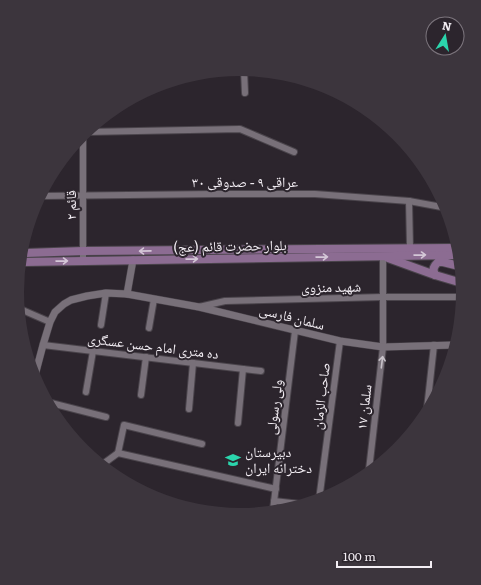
<svg xmlns="http://www.w3.org/2000/svg" width="481" height="585" font-family="Literata,'Noto Naskh Arabic',serif">
	<rect width="100%" height="100%" fill="#2c252d"/>
	<g fill="none" stroke-linecap="round" stroke-linejoin="round">
		<g stroke="#4a444b" stroke-width="8">
			<g id="minor">
				<polyline points="244,70 245,93"/>
				<polyline points="86,132 240,129 294,152"/>
				<polyline points="83,134 83,261"/>
				<polyline points="41,196 215,194 315,194 409,201 447,208"/>
				<polyline points="409,201 410,248"/>
				<polyline points="199,307 225,301 383,297 463,297"/>
				<polyline points="20,309 50,322"/>
				<polyline points="101,325 106,293"/>
				<polyline points="149,328 154,299"/>
				<polyline points="43,345 261,371"/>
				<polyline points="86,392 93,351"/>
				<polyline points="141,395 146,357"/>
				<polyline points="51,403 106,417"/>
				<polyline points="189,409 193,363"/>
				<polyline points="427,409 434,345"/>
				<polyline points="238,423 243,369"/>
				<polyline points="118,453 124,425 202,444"/>
				<polyline points="103,464 118,453 276,489"/>
				<polyline points="369,470 383,347 383,256"/>
				<polyline points="145,492 163,501"/>
				<polyline points="319,500 340,341"/>
				<polyline points="274,501 300,504"/>
				<polyline points="273,510 295,331"/>
			</g>
		</g>
		<g stroke="#4a444b" stroke-width="8">
			<g id="tertiary">
				<polyline points="240,69 241,69"/>
				<polyline points="127,294 133,260"/>
				<polyline points="34,379 43,345 50,322 55,312 64,304 71,300 87,296 106,293 127,294 199,307 340,341 383,347 454,345"/>
			</g>
		</g>
		<g stroke="#4a444b" stroke-width="10">
			<g id="secondary">
				<polyline points="25,253 83,251 455,248"/>
				<polyline points="388,258 435,275 462,283"/>
				<polyline points="23,262 457,255"/>
				<path d="M435 275C432 269 434 266 438 262H443L459 266"/>
			</g>
		</g>
		<use href="#minor" stroke="#787079" stroke-width="6"/>
		<use href="#tertiary" stroke="#787079" stroke-width="7"/>
		<use href="#secondary" stroke="#8c6c92" stroke-width="8"/>
	</g>
	<defs><path id="oneway-shaft" d="M-6 0H5M1.5-3L5.5 0L1.5 3" fill="none" stroke-width="1.6" stroke-linecap="round" stroke-linejoin="round"/></defs>
	<g stroke="#d4c7d7">
		<use href="#oneway-shaft" transform="translate(145 251) rotate(179)"/>
		<use href="#oneway-shaft" transform="translate(420 255) rotate(-1)"/>
		<use href="#oneway-shaft" transform="translate(322 257) rotate(-1)"/>
		<use href="#oneway-shaft" transform="translate(192 259) rotate(-1)"/>
		<use href="#oneway-shaft" transform="translate(62 261) rotate(-1)"/>
	</g>
	<use stroke="#c8c2c9" href="#oneway-shaft" transform="translate(382 362) rotate(-83)"/>
	<defs>
		<g id="school-bare" transform="scale(1.2)"><path d="M0-5L7-2L0 1L-7-2ZM-4 1L0 2.5L4 1V4Q0 6-4 4Z" fill="#2bd5ac" stroke="#2c252d" stroke-width="2.5" paint-order="stroke"/></g>
	</defs>
	<g fill-rule="evenodd">
		<use href="#school-bare" x="233" y="460"/>
	</g>
	<g text-anchor="middle" stroke-width="4" stroke-linejoin="round" paint-order="stroke">
		<g font-size="14" fill="#f3eef4" stroke="#2c252d">
			<text x="245" y="187">عراقی ۹ - صدوقی ۳۰</text>
			<text transform="translate(71 205) rotate(-90)" y="5">قائم ۲</text>
			<text transform="translate(230 246) rotate(-1)" y="5">بلوار حضرت قائم (عج)</text>
			<text transform="translate(331 287) rotate(-1)" y="5">شهید منزوی</text>
			<text transform="translate(292 317) rotate(14)" y="5">سلمان فارسی</text>
			<text transform="translate(153 346) rotate(7)" y="5">ده متری امام حسن عسگری</text>
			<text transform="translate(321 396) rotate(-83)" y="5">صاحب الزمان</text>
			<text transform="translate(274 407) rotate(-83)" y="5">ولی رسولی</text>
			<text transform="translate(364 407) rotate(-83)" y="5">سلمان ۱۷</text>
		</g>
		<g font-size="14" fill="#f3eef4" stroke="#2c252d" text-anchor="start">
			<text x="245" y="457">دبیرستان<tspan x="245" dy="16">دخترانه ایران</tspan></text>
		</g>
	</g>
	<path d="M0 0H481V585H0ZM24 292a216 216 0 1 1 432 0a216 216 0 1 1-432 0Z" fill="#3c353d" fill-rule="evenodd"/>
	<g transform="translate(445 36) rotate(11)"><circle r="19" fill="#2c252d" stroke="#7c757d"/>
	<path d="M0-3L7 15L0 10L-7 15Z" fill="#2bd5ac"/>
	<text y="-6" font-size="11" font-weight="bold" text-anchor="middle" fill="#f3eef4">N</text>
	</g>
	<path d="M337 561v6h94v-6" fill="none" stroke="#f3eef4" stroke-width="2"/>
	<text x="343" y="561" font-size="12" fill="#f3eef4" stroke="#2c252d" stroke-width="3" paint-order="stroke">100 m</text>
</svg>
